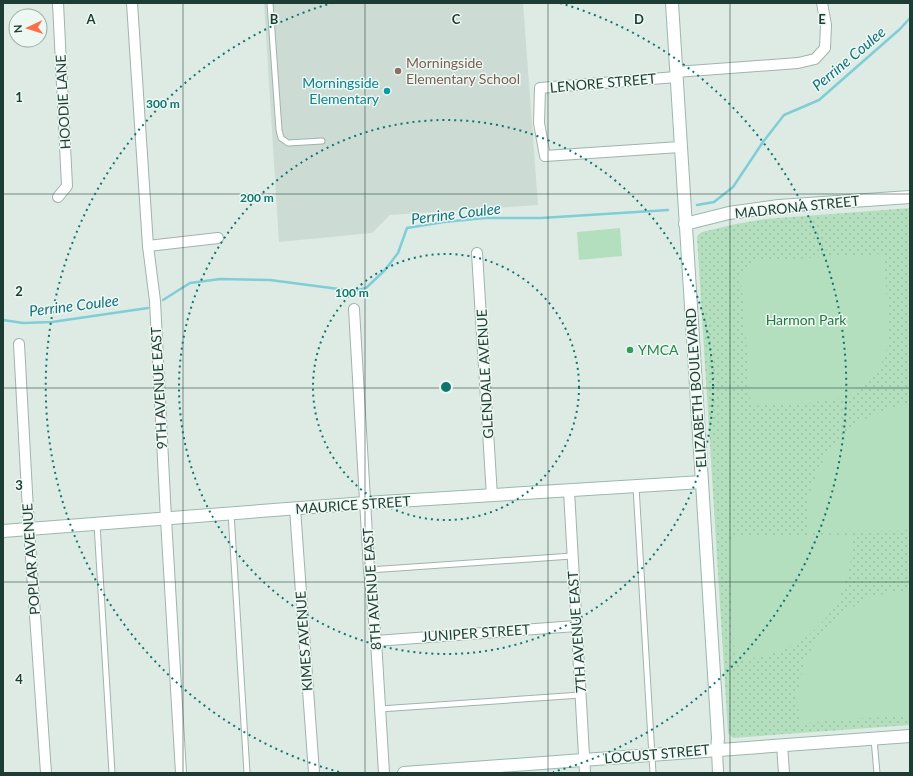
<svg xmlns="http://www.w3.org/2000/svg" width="913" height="776" font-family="Lato,sans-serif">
	<defs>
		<pattern id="grass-dots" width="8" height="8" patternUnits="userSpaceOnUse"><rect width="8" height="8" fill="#b4dfbe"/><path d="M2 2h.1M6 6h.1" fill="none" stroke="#9ac0a4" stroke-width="1.8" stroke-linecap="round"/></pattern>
	</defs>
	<rect width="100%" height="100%" fill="#deebe5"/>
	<polygon fill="#ccdbd4" points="264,3 523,3 538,205 390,215 372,233 279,242"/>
	<polygon fill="url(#grass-dots)" points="910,208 910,725 733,738 728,733 697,237 699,234 702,232 736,224 765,219"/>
	<g fill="#b4dfbe">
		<polygon points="620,228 622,256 579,260 577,232"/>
		<polygon points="884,254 889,335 886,353 878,370 868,383 856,392 845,397 827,401 751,406 741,274 754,261"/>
		<path d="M903 405H910V530L808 531C808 522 806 512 808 503 811 478 832 438 854 425 870 416 886 410 903 405Z"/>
		<path d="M737 536H852C851 548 851 561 848 573 843 599 824 625 802 640 784 652 756 659 735 660L728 545Z"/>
		<polygon points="896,591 910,591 910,715 800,723 797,694 805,659 823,632 846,611 871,597"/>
	</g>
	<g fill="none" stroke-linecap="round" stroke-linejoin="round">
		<g stroke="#7fcdd7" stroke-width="2.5">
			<polyline points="697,205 714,202 733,187 763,142 784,115 819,100 900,29 910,18"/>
			<polyline points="163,300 190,283 220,279 270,280 354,291 366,288 385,270 398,253 407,228 444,222 485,218 541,218 668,210"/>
			<polyline points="3,320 23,323 52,322 148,308"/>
		</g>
		<g stroke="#a0b3ac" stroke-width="7">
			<g id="lane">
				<polyline points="270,3 279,130 281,138 288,143 322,141"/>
				<polyline points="636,487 653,773"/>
				<polyline points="231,513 247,773"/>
				<polyline points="97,524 112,773"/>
				<polyline points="369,570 572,556"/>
				<polyline points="380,709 581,695"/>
				<polyline points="874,739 877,773"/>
			</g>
		</g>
		<g stroke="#a0b3ac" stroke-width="12">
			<g id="street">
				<polyline points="132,3 148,246 155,301 166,519 181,773"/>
				<polyline points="676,72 798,63 815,59 825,48 826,25 822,3"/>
				<polyline points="676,77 540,88 539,123 545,156 680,147"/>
				<polyline points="58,197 67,186 58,3"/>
				<polyline points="148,246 218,238"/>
				<polyline points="477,253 492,496"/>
				<polyline points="354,309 369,570 376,641 384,773"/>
				<polyline points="19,344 29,529 46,773"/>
				<polyline points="569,491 585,773"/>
				<polyline points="295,509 314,773"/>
				<polyline points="376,641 576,626"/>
				<polyline points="782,745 784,773"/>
				<polyline points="717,750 718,773"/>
			</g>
		</g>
		<g stroke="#9bb8ad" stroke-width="14">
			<g id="secondary">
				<polyline points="672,3 718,738 717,750"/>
				<polyline points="685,224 729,213 779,206 910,197"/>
				<polyline points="3,531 365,503 702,482"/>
				<polyline points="404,773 910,736"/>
			</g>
		</g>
		<use href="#lane" stroke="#fff" stroke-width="5"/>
		<use href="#street" stroke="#fff" stroke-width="10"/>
		<use href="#secondary" stroke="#fff" stroke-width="12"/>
	</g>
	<path fill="none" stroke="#1d3c33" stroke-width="1" stroke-opacity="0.55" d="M183 3V773M365 3V773M548 3V773M730 3V773M3 194H910M3 388H910M3 582H910"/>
	<g fill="none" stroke="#0f766e" stroke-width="2" stroke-dasharray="2 4">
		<circle cx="446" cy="387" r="133"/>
		<circle cx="446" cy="387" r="267"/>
		<path d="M339 772A400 400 0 0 1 332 3M560 3A400 400 0 0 1 553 772"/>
	</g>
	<circle fill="#8d6e63" stroke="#eef8f3" stroke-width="1.5" cx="398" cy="71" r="4"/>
	<circle fill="#0f9aa8" stroke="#eef8f3" stroke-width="1.5" cx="387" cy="91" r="4"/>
	<circle fill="#2e9e5b" stroke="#eef8f3" stroke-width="1.5" cx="630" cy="350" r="4"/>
	<g text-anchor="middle" stroke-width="3" stroke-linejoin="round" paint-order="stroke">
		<g font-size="14" fill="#785e54" stroke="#eef8f3" text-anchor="start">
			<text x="406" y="68">Morningside<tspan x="406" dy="16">Elementary School</tspan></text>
		</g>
		<g font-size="14" fill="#0d838f" stroke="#eef8f3" text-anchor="end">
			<text x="379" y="88">Morningside<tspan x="379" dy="16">Elementary</tspan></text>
		</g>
		<g font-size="14" fill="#1d3c33" stroke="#eef8f3">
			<text transform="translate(603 83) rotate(-5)" y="5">LENORE STREET</text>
			<text transform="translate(63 102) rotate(-93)" y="5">HOODIE LANE</text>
			<text transform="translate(797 207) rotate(-6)" y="5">MADRONA STREET</text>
			<text transform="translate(485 374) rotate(-93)" y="5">GLENDALE AVENUE</text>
			<text transform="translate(159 388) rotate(-93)" y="5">9TH AVENUE EAST</text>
			<text transform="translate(696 388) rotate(-94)" y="5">ELIZABETH BOULEVARD</text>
			<text transform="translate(353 505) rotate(-4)" y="5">MAURICE STREET</text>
			<text transform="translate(31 559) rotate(-94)" y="5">POPLAR AVENUE</text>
			<text transform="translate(372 589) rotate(-94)" y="5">8TH AVENUE EAST</text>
			<text transform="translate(577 632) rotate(-94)" y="5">7TH AVENUE EAST</text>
			<text transform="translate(476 633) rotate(-4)" y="5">JUNIPER STREET</text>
			<text transform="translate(304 641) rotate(-94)" y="5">KIMES AVENUE</text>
			<text transform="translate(657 754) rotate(-5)" y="5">LOCUST STREET</text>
		</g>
		<g font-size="14" fill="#247741" stroke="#eef8f3">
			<text x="806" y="325">Harmon Park</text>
		</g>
		<g font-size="14" fill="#27864d" stroke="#eef8f3" text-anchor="start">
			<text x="638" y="355">YMCA</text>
		</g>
		<g font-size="15" font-style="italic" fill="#12707e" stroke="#eef8f3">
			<text transform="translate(849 59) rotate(-40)" y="5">Perrine Coulee</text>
			<text transform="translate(456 214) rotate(-7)" y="5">Perrine Coulee</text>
			<text transform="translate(74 306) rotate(-7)" y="5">Perrine Coulee</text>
		</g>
	</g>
	<g font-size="13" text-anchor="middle" font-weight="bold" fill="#1d3c33" stroke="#eef8f3" stroke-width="3" stroke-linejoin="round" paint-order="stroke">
		<text x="91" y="24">A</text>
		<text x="274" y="24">B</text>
		<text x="456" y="24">C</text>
		<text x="639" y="24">D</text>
		<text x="822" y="24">E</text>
		<text x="19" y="102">1</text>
		<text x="19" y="296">2</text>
		<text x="19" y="490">3</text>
		<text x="19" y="684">4</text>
	</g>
	<circle cx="446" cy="387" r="6" fill="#0f766e" stroke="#eef8f3" stroke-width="2"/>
	<g font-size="12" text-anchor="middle" font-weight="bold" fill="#0f766e" stroke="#eef8f3" stroke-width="3" stroke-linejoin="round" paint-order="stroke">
		<text x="163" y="108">300 m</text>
		<text x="257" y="202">200 m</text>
		<text x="352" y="297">100 m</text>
	</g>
	<rect width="913" height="776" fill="none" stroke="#1d3c33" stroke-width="8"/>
	<g transform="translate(28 28) rotate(266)"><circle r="19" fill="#eef8f3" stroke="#9aada6"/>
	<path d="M0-3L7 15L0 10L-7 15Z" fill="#ff6e48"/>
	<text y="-6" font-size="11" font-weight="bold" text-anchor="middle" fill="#1d3c33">N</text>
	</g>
</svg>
